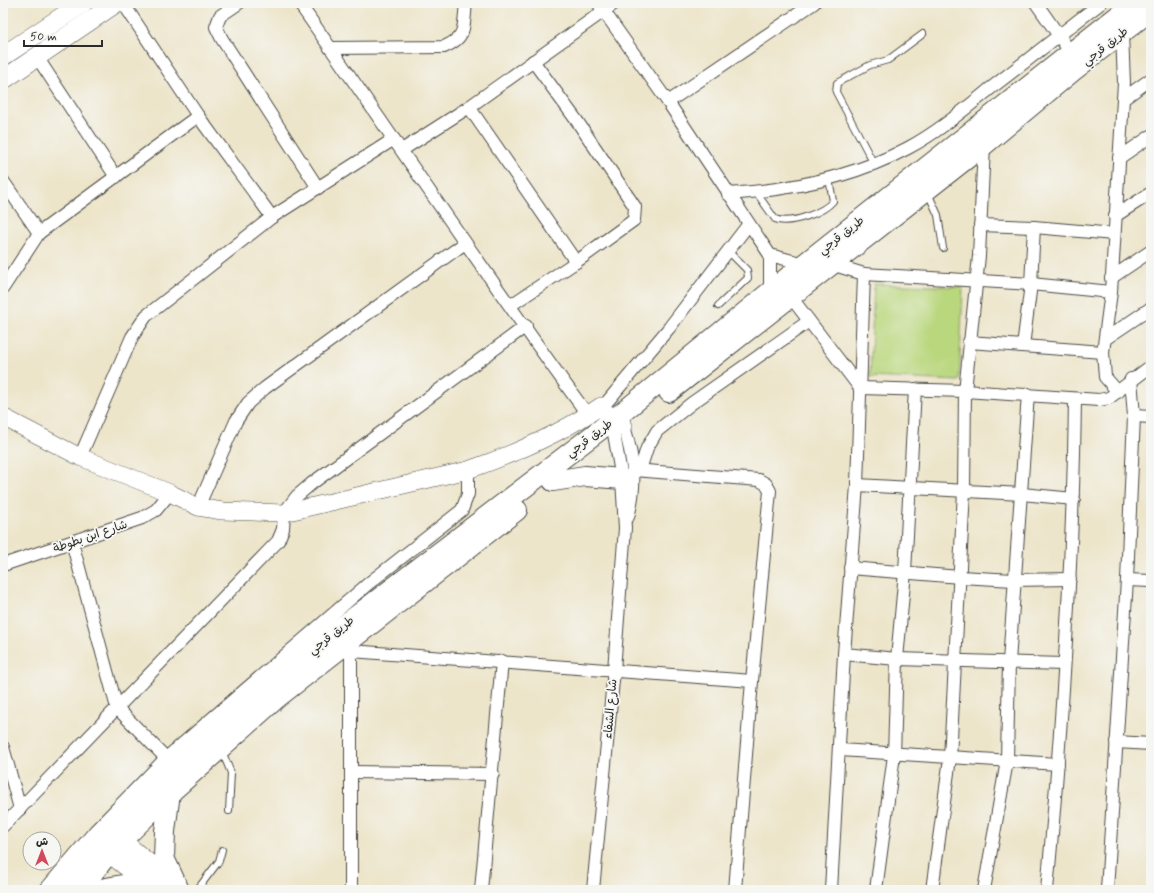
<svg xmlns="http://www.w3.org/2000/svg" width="1154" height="893" font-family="Mynerve,'Playpen Sans Arabic',sans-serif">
	<rect width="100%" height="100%" fill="#f6f6f2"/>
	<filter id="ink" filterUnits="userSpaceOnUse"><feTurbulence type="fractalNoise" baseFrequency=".025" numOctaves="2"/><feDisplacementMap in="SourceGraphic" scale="8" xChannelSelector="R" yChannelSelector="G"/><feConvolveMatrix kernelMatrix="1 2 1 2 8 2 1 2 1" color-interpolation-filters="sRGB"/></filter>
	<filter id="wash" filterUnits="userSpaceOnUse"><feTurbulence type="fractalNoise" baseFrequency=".012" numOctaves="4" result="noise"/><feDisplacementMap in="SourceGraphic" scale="16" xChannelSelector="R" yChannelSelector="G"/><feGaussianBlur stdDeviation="0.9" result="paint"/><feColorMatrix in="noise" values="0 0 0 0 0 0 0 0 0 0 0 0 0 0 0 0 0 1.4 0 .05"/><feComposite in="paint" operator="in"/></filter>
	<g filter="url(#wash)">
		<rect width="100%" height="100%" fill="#ede5ca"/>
		<polygon fill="#b9d77d" stroke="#728154" points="874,284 963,287 959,381 870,377"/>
	</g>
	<g filter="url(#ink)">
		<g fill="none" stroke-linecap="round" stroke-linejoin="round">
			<g stroke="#484743" stroke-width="8">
				<g id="service">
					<polyline points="874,164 836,92 837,83 870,65 888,60 923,34"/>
					<path d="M756 192 775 219C790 225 823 213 833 201L829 179"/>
					<polyline points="928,193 938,215 943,248"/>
					<polyline points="718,306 748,278 747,270 728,251"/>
					<polyline points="222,751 231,773 229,811"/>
					<polyline points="197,890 219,861 222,850"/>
				</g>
			</g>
			<g stroke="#484743" stroke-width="14">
				<g id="minor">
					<polyline points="123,3 198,116 272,217"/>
					<polyline points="239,3 220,16 216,27 222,39 318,188"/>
					<path d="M299 3C393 137 485 274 582 407L590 413"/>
					<polyline points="598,3 668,102 770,255 770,292"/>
					<polyline points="1036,3 1071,53"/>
					<path d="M330 48 444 47C468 37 463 25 466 3"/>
					<polyline points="37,57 116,177"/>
					<polyline points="1123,99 1151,79"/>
					<polyline points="668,102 814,3"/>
					<polyline points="469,107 576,262"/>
					<polyline points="402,150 469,107 615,3"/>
					<polyline points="1119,158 1151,136"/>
					<polyline points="3,181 39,233"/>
					<path d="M728 194C791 190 852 178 908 148 938 132 965 109 991 88 1028 60 1064 31 1101 3"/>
					<polyline points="1115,216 1151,193"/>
					<polyline points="980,225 1034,227 1114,234"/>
					<polyline points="770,255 804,264"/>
					<polyline points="864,274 1031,284 1111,292"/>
					<polyline points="1111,278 1151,251"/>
					<polyline points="3,288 39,233 198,116"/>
					<polyline points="791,297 860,388"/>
					<polyline points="511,305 576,262 634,220 635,207 577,121 533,61"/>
					<polyline points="1105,339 1151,308"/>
					<polyline points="969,342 1103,352"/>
					<polyline points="1023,346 1031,284 1034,227"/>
					<polyline points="860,388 965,391 1099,400 1109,398 1151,366"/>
					<polyline points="1118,392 1105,377 1103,352 1111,292 1124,83 1122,33"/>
					<polyline points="601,406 607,402 669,328 748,225"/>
					<polyline points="1134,416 1151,417"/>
					<path d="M624 426C634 460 637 483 628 517"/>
					<polyline points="80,457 132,337 146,316 272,217 394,139"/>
					<polyline points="634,470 759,480 766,484 770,491 752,681 735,890"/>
					<polyline points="640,470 647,448 657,431 692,403 809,321"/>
					<polyline points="857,485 1022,494 1074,499"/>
					<polyline points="198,507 236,421 248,403 265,388 465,243"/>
					<polyline points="72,542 117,708 166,758"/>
					<polyline points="3,565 142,518 156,510 170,493"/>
					<polyline points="850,568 960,577 1014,580 1070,579"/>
					<polyline points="1127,580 1151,581"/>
					<polyline points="351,651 752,681"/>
					<polyline points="844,654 897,659 1064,664"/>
					<polyline points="1116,742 1151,744"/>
					<polyline points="3,747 20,809"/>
					<polyline points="840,750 1058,764"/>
					<polyline points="352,772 493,774"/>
					<polyline points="3,826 278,541 283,529 284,513 297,496 311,484 526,326"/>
					<polyline points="45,890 95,831 166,758 369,583 462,510 468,494 468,470"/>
					<polyline points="351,890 351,643"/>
					<polyline points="481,890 502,661"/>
					<polyline points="593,890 614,670 625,528 622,479 614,434"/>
					<polyline points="831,890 844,654 857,485 864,274 831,264"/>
					<polyline points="876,890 894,755 897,659 905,572 915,389"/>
					<polyline points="932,890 950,758 964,491 965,391 979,256 984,145"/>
					<polyline points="984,890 1007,761 1009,662 1028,394"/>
					<path d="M1047 890C1062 727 1073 563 1075 399"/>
					<polyline points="1107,890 1127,580 1134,416 1131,379"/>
				</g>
			</g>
			<g stroke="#484743" stroke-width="18">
				<path id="secondary" d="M3 417 80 457 170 493 198 507 222 511 284 513 468 470C514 454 560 434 601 406L607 414 618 416 624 426"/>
			</g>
			<g stroke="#484743" stroke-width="20">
				<g id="primary">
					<polyline points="3,56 83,3"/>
					<polyline points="3,80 116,3"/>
					<polyline points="111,832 179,889"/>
					<polyline points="99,845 157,890"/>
				</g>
			</g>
			<g stroke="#484743" stroke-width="22">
				<g id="trunk">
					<polyline points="669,392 984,145 1074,70 1151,10"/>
					<polyline points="553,481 585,476 622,479"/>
					<polyline points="170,793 165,831 164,858 178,888"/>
					<polyline points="58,890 153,787 271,681 618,416 804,264 1134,3"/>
					<polyline points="79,890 109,853 170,793 278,697 517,510"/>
					<polyline points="95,890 128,884 155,888"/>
				</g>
			</g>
			<use href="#service" stroke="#fff" stroke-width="6"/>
			<use href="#minor" stroke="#fff" stroke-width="12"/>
			<use href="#secondary" stroke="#fff" stroke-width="17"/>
			<use href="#primary" stroke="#fff" stroke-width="19"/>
			<use href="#trunk" stroke="#fff" stroke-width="20"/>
		</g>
	</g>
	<g text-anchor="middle" stroke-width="3.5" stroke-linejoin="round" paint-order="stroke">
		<g font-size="12" fill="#2b2b2b" stroke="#f6f6f2">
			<text transform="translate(1105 46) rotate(-38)" y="4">طريق قرجي</text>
			<text transform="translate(841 235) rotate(-38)" y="4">طريق قرجي</text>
			<text transform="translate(589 438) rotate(-37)" y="4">طريق قرجي</text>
			<text transform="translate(90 536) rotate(-19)" y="4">شارع ابن بطوطة</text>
			<text transform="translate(331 635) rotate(-38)" y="4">طريق قرجي</text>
			<text transform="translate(610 709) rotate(-85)" y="4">شارع الشفاء</text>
		</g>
	</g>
	<rect width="1154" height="893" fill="none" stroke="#f6f6f2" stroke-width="16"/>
	<g transform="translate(42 851)"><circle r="19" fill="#f6f6f2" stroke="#a5a5a2"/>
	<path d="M0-3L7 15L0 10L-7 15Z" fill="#d1495b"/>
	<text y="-6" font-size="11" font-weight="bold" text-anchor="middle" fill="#2b2b2b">ش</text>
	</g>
	<path d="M24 40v6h78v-6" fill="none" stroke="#2b2b2b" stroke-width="2"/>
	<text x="30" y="40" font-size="12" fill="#2b2b2b" stroke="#f6f6f2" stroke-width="3" paint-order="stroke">50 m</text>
</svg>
